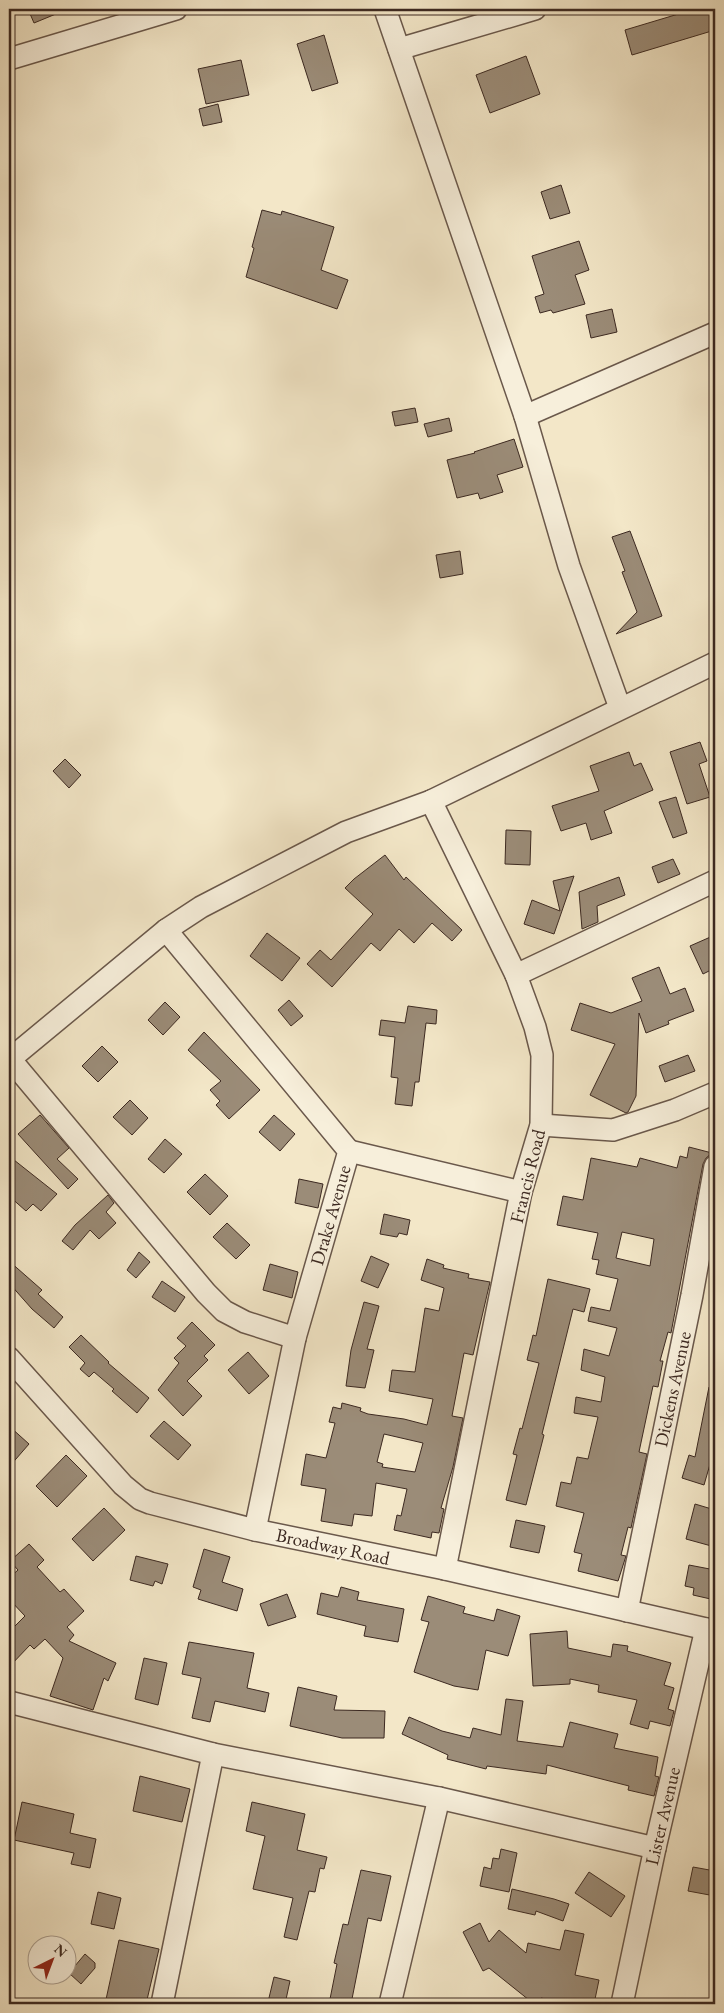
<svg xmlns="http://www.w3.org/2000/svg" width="724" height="2013" font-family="'EB Garamond',serif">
	<rect width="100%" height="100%" fill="#f3e7c8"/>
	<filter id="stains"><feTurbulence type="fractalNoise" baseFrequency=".004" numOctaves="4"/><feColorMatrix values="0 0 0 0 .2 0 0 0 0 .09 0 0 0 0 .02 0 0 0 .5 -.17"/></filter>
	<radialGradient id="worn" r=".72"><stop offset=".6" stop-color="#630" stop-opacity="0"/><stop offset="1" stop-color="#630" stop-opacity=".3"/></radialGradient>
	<g fill="#9b8c78" stroke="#3c2921" fill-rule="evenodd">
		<polygon points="28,9 68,9 34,23"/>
		<polygon points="695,9 715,9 715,30 632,55 625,30"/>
		<polygon points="324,35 338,83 312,91 297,44"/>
		<polygon points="526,56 540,94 490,113 476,75"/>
		<polygon points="241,60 249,95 206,104 198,69"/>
		<polygon points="218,104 222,122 203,126 199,109"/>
		<polygon points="561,185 570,213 550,219 541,192"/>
		<polygon points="262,210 281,215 282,211 334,227 321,270 348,280 337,309 246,277 254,248 252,247"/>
		<polygon points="579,241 589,270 575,275 585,304 553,313 551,310 540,313 535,297 544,294 532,256"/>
		<polygon points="612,309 617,332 591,338 586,315"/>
		<polygon points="415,408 418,422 395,426 392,412"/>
		<polygon points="449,418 452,431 428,437 424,424"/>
		<polygon points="514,439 523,467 497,475 503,492 480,499 478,493 457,498 447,460 475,453 474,452"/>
		<polygon points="630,531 662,616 616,634 637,612 622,572 625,571 612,537"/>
		<polygon points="460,551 463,574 440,578 436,555"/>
		<polygon points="700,742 707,761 699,764 710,797 687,804 670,752"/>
		<polygon points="629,752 634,766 641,763 653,790 604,811 612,833 591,840 586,823 561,831 552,806 599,791 590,766"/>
		<polygon points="65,759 81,775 69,788 53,771"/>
		<polygon points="676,797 687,833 673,838 659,802"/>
		<polygon points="506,830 531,831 530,865 505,864"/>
		<polygon points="385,855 404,880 406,877 462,930 452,941 432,923 414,943 399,929 380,951 371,943 332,987 307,964 320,950 331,960 373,914 345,888 354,879"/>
		<polygon points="673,859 680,874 658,883 652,867"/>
		<polygon points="574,876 554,934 524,924 532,900 560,911 553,881"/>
		<polygon points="619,877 625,895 597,906 598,922 582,929 579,892"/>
		<polygon points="267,933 300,958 282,981 250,956"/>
		<polygon points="715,935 715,968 703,974 690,946"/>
		<polygon points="659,967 670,994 685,988 694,1011 668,1021 669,1024 646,1033 639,1013 636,1096 628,1112 626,1113 590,1095 615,1044 571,1030 580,1003 611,1013 642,1001 632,978"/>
		<polygon points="289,1000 303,1016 291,1026 278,1010"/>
		<polygon points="165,1002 180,1017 163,1035 148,1020"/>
		<polygon points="408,1006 437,1010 436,1024 426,1023 419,1082 415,1082 412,1106 395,1104 398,1078 391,1077 395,1037 379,1035 381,1020 405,1023"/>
		<polygon points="204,1032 260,1090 229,1119 216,1105 220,1101 210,1090 221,1081 188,1050"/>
		<polygon points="102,1046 118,1062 98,1082 82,1066"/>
		<polygon points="688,1055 695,1071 665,1082 659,1066"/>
		<polygon points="130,1100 148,1118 132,1135 113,1117"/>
		<polygon points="40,1115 69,1148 57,1159 78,1179 68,1189 18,1134"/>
		<polygon points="274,1115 295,1134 280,1151 259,1132"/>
		<polygon points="165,1139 182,1154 164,1173 148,1159"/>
		<path d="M689 1147 712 1153 706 1158 703 1164 671 1333 668 1332 660 1361H663L658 1387 653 1386 639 1452 647 1454 631 1528 628 1527 621 1555 626 1556 618 1581 578 1571 582 1554 574 1552 584 1513 556 1506 561 1482 571 1484 577 1457 588 1459 598 1417 574 1413 576 1397 601 1402 605 1377 581 1370 584 1349 609 1356 617 1328 588 1321 591 1307 610 1311 618 1279 596 1274 599 1260 592 1259 598 1233 557 1225 563 1196 583 1200 591 1158 637 1167 640 1158 677 1168 680 1156 687 1158ZM622 1232 654 1239 650 1266 616 1258Z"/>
		<polygon points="9,1156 57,1194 41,1211 33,1204 26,1211 9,1196"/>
		<polygon points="205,1174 228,1196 210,1215 187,1192"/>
		<polygon points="299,1179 323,1184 318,1208 295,1203"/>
		<polygon points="108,1195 114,1203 106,1212 116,1223 99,1239 90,1230 73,1250 62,1241 75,1225"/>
		<polygon points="384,1214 410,1220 407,1235 399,1233 397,1237 380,1234"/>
		<polygon points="227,1223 250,1245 236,1259 213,1237"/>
		<polygon points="139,1252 150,1262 136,1278 127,1270"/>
		<polygon points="371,1256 389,1264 378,1288 361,1281"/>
		<path d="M427 1259 444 1265 443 1268 469 1274 468 1278 490 1282 473 1355 464 1353 452 1416 463 1418 453 1467 441 1508 444 1509 439 1533 432 1532 431 1538 394 1530 397 1515 401 1516 407 1489 376 1483 372 1516 354 1514 352 1526 321 1521 326 1489 301 1485 306 1454 326 1458 335 1423 329 1422 333 1407 341 1409 342 1403 361 1408 360 1411 368 1414 404 1419 427 1425 433 1399 389 1391 392 1370 415 1372 425 1308 439 1311 444 1288 421 1280ZM384 1434 423 1443 415 1472 382 1467 383 1464 377 1462Z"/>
		<polygon points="9,1261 42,1290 38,1294 63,1317 54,1328 32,1309 9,1283"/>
		<polygon points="270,1264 298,1272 292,1298 263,1290"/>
		<polygon points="548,1279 590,1289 584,1312 573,1309 542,1434 544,1435 526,1505 506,1500 517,1455 513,1454 520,1428 522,1429 539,1363 527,1360 533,1335 536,1336"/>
		<polygon points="162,1281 185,1297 175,1312 152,1297"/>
		<polygon points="364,1302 379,1306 367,1349 374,1350 365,1388 346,1386 351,1350"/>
		<polygon points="192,1322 215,1345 204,1356 208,1360 187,1381 202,1396 183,1416 158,1390 179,1363 174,1358 186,1346 177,1338"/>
		<polygon points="81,1335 109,1362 108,1363 149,1398 137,1413 112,1391 114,1389 94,1372 89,1377 80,1369 85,1363 69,1347"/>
		<polygon points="248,1352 269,1376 249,1394 228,1370"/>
		<polygon points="709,1387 715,1387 715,1447 704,1485 682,1478 689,1455 695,1457"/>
		<polygon points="164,1421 191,1445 178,1460 150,1436"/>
		<polygon points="9,1426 29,1444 9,1467"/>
		<polygon points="66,1455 87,1476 57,1507 36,1486"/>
		<polygon points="695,1504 715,1510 715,1547 686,1539"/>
		<polygon points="104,1508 125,1530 93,1561 72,1539"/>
		<polygon points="516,1520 545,1526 539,1553 510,1547"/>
		<polygon points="29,1544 44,1560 37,1567 60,1592 64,1589 84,1611 67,1627 74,1635 69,1641 116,1663 108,1681 104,1678 93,1710 50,1696 63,1658 45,1639 34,1649 30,1645 9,1667 9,1632 25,1616 9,1599 9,1578 18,1570 10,1561"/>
		<polygon points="204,1549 230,1557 222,1582 243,1589 237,1611 198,1599 201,1590 193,1587"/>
		<polygon points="136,1556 168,1564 162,1584 155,1581 153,1586 130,1580"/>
		<polygon points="689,1565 715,1570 715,1600 693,1595 694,1588 685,1586"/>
		<polygon points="341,1587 359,1592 357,1600 404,1609 398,1642 364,1636 366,1626 317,1614 321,1593 338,1597"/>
		<polygon points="287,1594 296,1617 268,1626 260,1604"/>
		<polygon points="428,1596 465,1607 463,1613 494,1621 497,1609 520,1616 508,1656 486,1650 478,1690 454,1686 414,1672 429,1622 421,1620"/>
		<polygon points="567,1631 568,1648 611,1657 613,1644 628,1646 627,1651 671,1663 664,1685 674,1688 668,1709 674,1711 670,1726 650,1721 648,1729 630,1724 637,1700 598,1692 599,1685 570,1679 570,1684 533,1686 530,1634"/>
		<polygon points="189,1642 254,1653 247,1688 269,1693 265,1712 215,1701 210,1722 192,1718 201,1678 182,1674"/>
		<polygon points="144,1658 167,1663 158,1705 135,1699"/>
		<polygon points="298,1687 337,1696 334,1710 385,1711 384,1738 342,1738 290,1726"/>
		<polygon points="506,1699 523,1701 517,1741 563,1747 570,1722 618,1734 614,1748 658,1757 655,1776 659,1777 654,1796 628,1790 629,1786 547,1765 546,1774 487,1766 486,1769 447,1759 448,1755 402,1734 409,1717 442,1731 470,1738 473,1728 501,1735"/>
		<polygon points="140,1776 190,1789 182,1822 133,1811"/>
		<polygon points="22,1802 74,1814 70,1833 96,1839 90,1868 71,1864 74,1853 14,1840"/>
		<polygon points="252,1802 305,1814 297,1850 327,1857 324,1869 320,1868 315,1892 309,1891 297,1940 284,1937 293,1898 253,1889 265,1836 246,1831"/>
		<polygon points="501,1849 517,1853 509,1892 480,1886 484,1867 491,1869 493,1858 499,1859"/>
		<polygon points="693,1867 715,1871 715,1896 688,1891"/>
		<polygon points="361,1870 391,1876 381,1921 368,1918 351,2004 329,2004 337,1964 334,1963 343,1924 348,1925"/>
		<polygon points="589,1872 625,1896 611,1917 575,1893"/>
		<polygon points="512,1889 554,1899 569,1904 563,1921 536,1911 535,1915 508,1909"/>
		<polygon points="98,1892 121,1898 114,1929 91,1924"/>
		<polygon points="480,1923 489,1942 499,1930 526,1953 528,1943 560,1950 565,1930 584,1934 575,1975 599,1980 594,2004 570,2002 568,2004 541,1998 540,2004 534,2004 489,1968 483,1971 463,1932"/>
		<polygon points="119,1940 159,1949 146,2004 105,2004"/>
		<polygon points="85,1954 95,1963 95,1968 81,1984 69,1973"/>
		<polygon points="274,1977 290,1981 285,2004 268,2002"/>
	</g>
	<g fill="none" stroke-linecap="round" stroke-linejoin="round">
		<g stroke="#6a584b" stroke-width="24">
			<g id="minor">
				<polyline points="385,9 525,416 569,566 620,708"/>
				<polyline points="399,49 535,9"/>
				<polyline points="9,59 176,9"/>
				<polyline points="525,416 715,333"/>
				<polyline points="431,801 516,975 535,1027 542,1055 541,1125 521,1192 445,1569"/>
				<polyline points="166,930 349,1151 295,1338 255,1530"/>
				<polyline points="516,975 715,881"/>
				<polyline points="10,1059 206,1293 224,1311 245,1322 295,1338"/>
				<polyline points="9,1060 166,930 201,907 346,832 431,801 715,663"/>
				<polyline points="541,1125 613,1130 675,1110 715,1093"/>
				<polyline points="349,1151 521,1192"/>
				<polyline points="9,1358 123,1485 140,1499 150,1503 255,1530 445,1569 715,1631"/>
				<polyline points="627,1611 692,1295 715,1166"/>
				<polyline points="9,1702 213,1754 439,1798 655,1848"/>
				<polyline points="162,2004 213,1754"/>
				<polyline points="390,2004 439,1798"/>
				<polyline points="622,2004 655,1848 706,1629"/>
			</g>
		</g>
		<use href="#minor" stroke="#f7efdb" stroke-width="21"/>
	</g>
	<g text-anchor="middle" stroke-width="4" stroke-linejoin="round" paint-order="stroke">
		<g font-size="19" fill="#3c2921" stroke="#f7efdb">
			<text transform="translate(527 1176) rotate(-76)" y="7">Francis Road</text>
			<text transform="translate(330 1215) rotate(-74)" y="7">Drake Avenue</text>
			<text transform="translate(672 1389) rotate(-78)" y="7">Dickens Avenue</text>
			<text transform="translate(333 1546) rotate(12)" y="7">Broadway Road</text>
			<text transform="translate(662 1816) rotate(-77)" y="7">Lister Avenue</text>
		</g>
	</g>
	<rect width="724" height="2013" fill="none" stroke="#f3e7c8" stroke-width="30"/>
	<rect x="10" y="10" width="704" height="1993" fill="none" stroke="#3c2921" stroke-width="2.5"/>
	<rect x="15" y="15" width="694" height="1983" fill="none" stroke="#3c2921"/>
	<g transform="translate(52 1960) rotate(42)"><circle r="24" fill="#f7efdb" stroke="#aca091"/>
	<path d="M0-4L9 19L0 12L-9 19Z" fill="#8f2418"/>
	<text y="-8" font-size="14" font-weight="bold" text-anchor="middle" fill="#3c2921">N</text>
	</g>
	<rect width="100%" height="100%" filter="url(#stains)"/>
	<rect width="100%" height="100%" fill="url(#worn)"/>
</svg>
